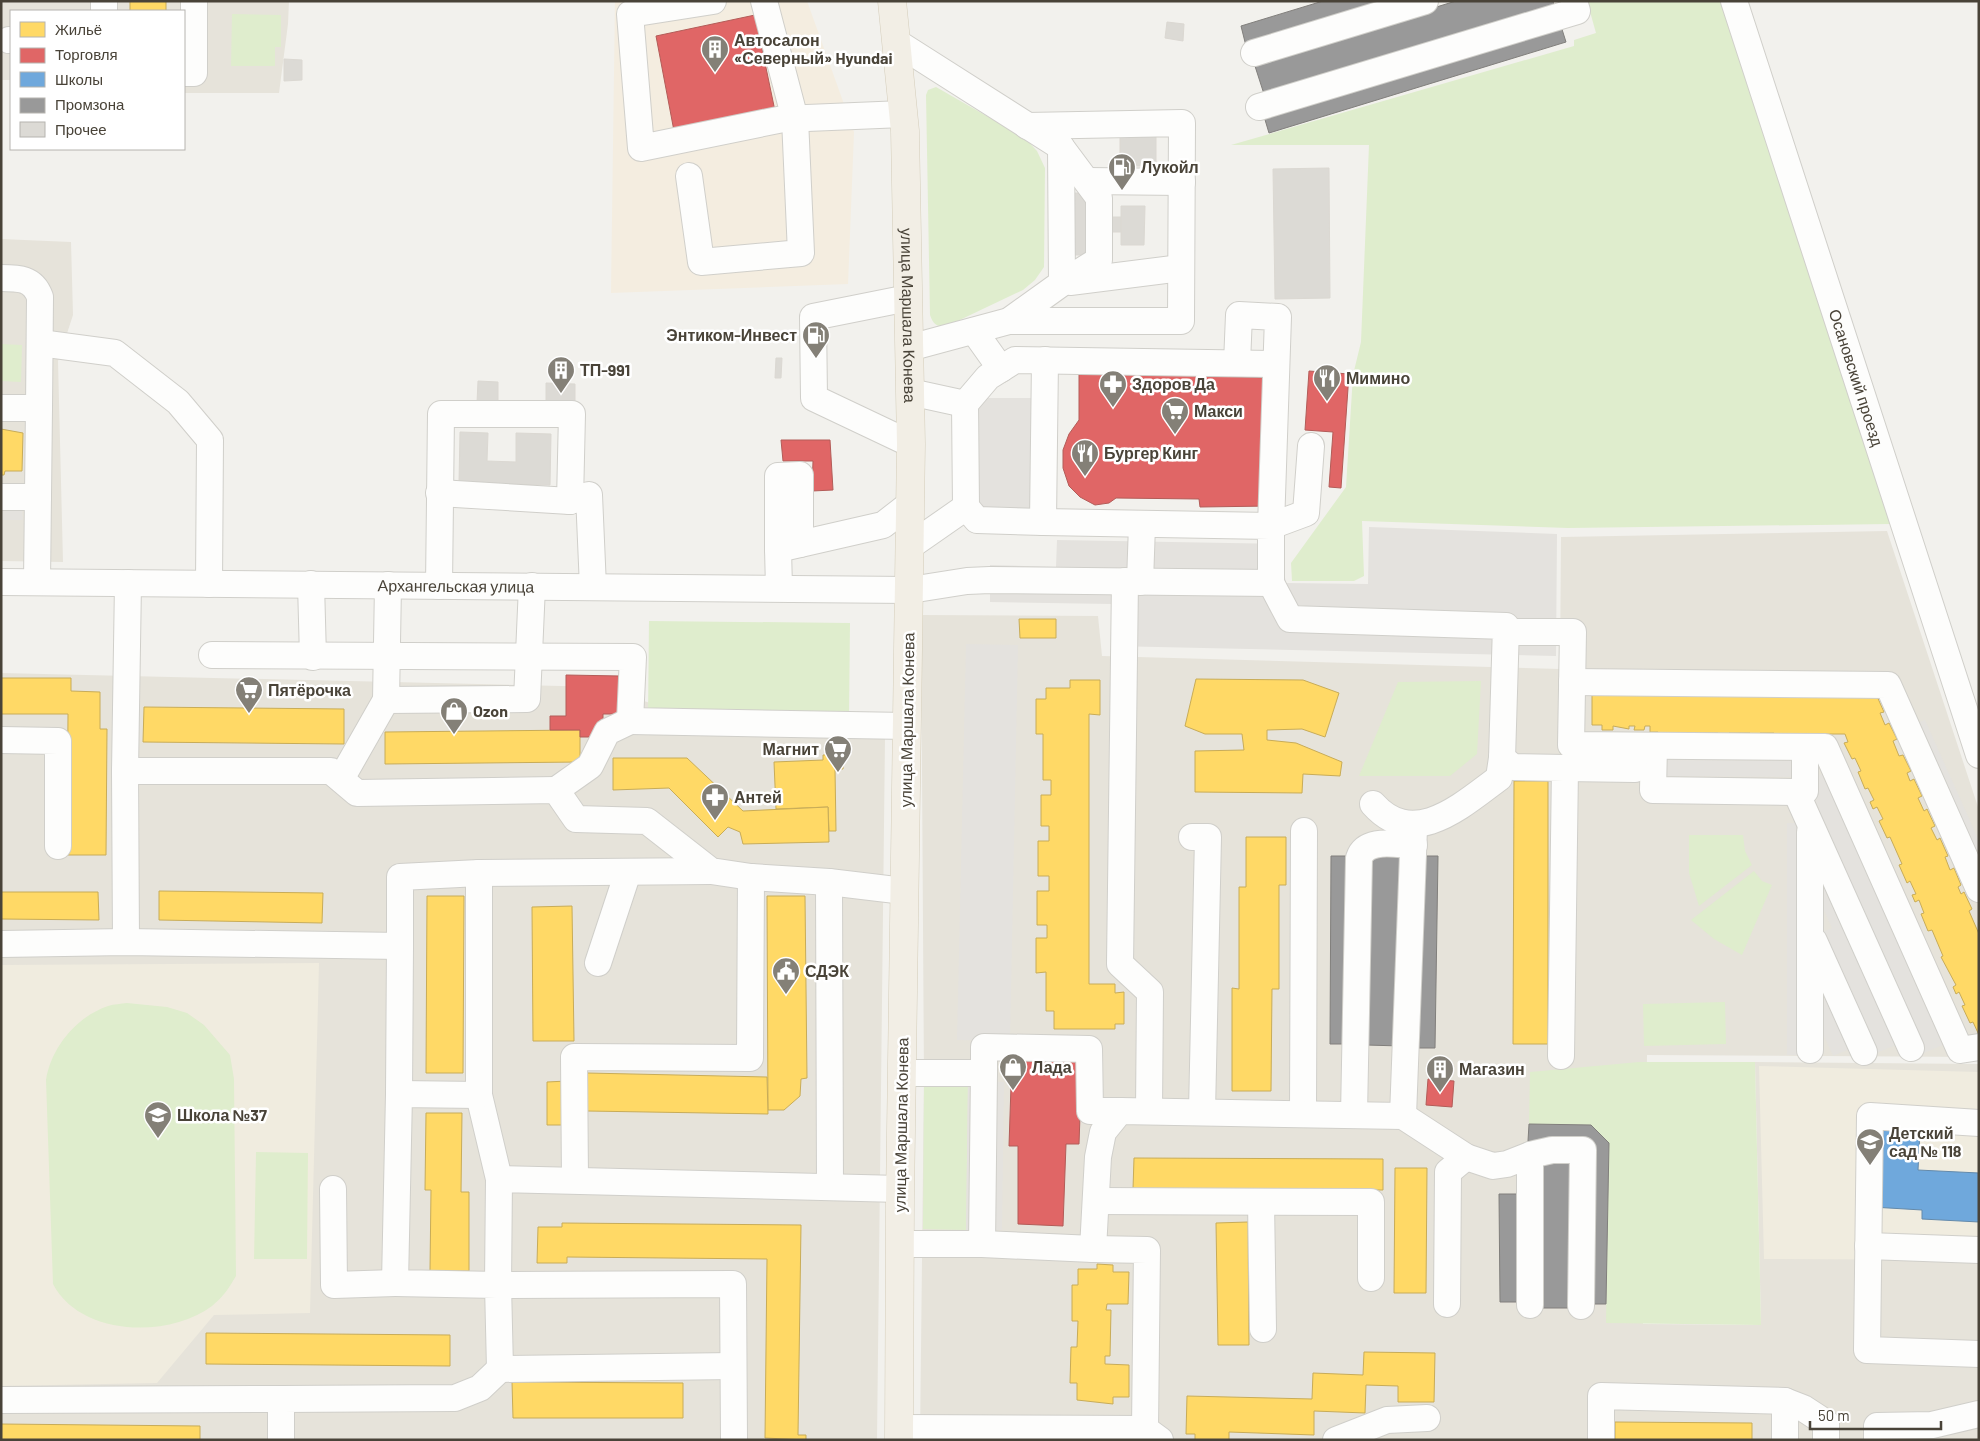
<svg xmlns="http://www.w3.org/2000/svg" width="1980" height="1441" font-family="Barlow,sans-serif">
	<rect width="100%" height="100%" fill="#f2f1ed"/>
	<g fill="#e6e3da">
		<polygon points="1,1 289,1 288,24 279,93 184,93 184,11 11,11 11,80 1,80"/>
		<polygon points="1,239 71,242 73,315 58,361 63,562 1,561"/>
		<polygon points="1887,531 1979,810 1979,1057 1647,1055 1643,1324 1761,1325 1755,1062 1979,1064 1979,1440 920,1440 924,1081 921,615 1098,616 1102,656 1560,669 1561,537"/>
		<polygon points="1,673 604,687 736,733 788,738 885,738 877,1440 1,1440"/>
	</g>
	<polygon fill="#f4ede0" points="615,1 807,1 854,132 848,284 611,293"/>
	<g fill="#f0ecdf">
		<polygon points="319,963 310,1313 214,1315 157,1383 1,1386 1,965"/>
		<polygon points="1759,1066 1979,1072 1979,1260 1764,1259"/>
	</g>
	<g fill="#dfedcd">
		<polygon points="1587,1 1720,1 1891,524 1568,528 1362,521 1364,576 1354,581 1292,581 1291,563 1346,487 1353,375 1361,342 1369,145 1231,145 1574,46 1574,40 1596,33"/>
		<polygon points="232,14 281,15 281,47 275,47 275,66 231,66"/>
		<path d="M936 87 1025 138 1037 151 1045 168 1044 267 1035 280 1023 290 945 327C936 326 933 324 930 315L926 95 928 90Z"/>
		<polygon points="1,344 22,345 21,382 1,381"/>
		<polygon points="649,621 850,623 849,718 648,716"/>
		<polygon points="1481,681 1477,754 1450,776 1359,776 1398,682"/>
		<polygon points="1689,835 1743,835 1745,851 1752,865 1699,906 1689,873"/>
		<polygon points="1754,871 1762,881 1772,885 1742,955 1714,939 1691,920"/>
		<polygon points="1725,1002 1726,1044 1644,1046 1643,1004"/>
		<path d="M127 1003 167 1007 187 1013 204 1025 230 1055 234 1079 236 1276C229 1288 223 1297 212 1306 168 1339 80 1336 53 1284L46 1080C51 1048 76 1017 108 1006 114 1004 121 1004 127 1003Z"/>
		<polygon points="1639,1062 1755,1062 1761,1325 1606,1323 1609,1143 1591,1125 1529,1124 1530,1072"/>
		<polygon points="924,1081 968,1081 966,1230 923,1229"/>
		<polygon points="256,1152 308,1153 307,1259 254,1259"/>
	</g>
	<g fill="#e4e2de">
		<polygon points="958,398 1052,398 1052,531 958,514"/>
		<polygon points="1,506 22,507 23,520 1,520"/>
		<polygon points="1369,527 1557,534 1556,656 1112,646 1112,604 990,602 990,565 1056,567 1057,540 1279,544 1286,583 1368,584"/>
		<polygon points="966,644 1018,645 1010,1041 957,1040"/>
		<polygon points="1925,720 1979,841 1979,870 1914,724"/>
		<polygon points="1664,760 1798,761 1798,777 1663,776"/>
		<polygon points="1829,771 1950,1042 1924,1053 1811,801 1816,799 1810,787 1815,777"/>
		<rect x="1787" y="823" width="16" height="232"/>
		<polygon points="1825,875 1900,1043 1872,1055 1818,934 1832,928 1811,881"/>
		<polygon points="1832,997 1854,1047 1833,1056 1816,1018 1816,1003"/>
		<polygon points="968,1081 1004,1082 1002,1230 966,1230"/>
	</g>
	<g fill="#ffd966" stroke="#c8ac58">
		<rect x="130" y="1" width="36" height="10"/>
		<polygon points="1,429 23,433 22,471 5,471 4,475 1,475"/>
		<polygon points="1019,619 1056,619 1056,638 1020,638"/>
		<polygon points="1,678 71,678 71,691 100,692 100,729 107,729 106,855 67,855 68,714 1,714"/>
		<polygon points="1196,679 1303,680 1339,693 1325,737 1302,729 1267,730 1267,740 1296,743 1342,762 1340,776 1303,774 1302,793 1195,792 1195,751 1244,750 1242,734 1205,734 1185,726"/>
		<polygon points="1070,680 1100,680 1100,715 1089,714 1089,984 1115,984 1115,993 1124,992 1124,1024 1115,1024 1115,1029 1054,1029 1054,1011 1046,1011 1046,972 1036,973 1036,938 1047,938 1047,925 1037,925 1037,891 1049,891 1049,876 1038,876 1038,841 1049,841 1049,826 1041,826 1041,795 1051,795 1051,780 1043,780 1043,734 1036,734 1036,699 1046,699 1046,688 1070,688"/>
		<polygon points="1592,691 1876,694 1884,712 1880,713 1885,725 1889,723 1897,739 1893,741 1899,756 1903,755 1911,771 1907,773 1910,781 1914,779 1922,796 1918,798 1924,811 1927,809 1935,826 1931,828 1937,840 1940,838 1948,856 1945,857 1950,870 1954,868 1961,885 1958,887 1961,894 1964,892 1972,909 1969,911 1979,934 1979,1035 1973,1022 1970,1023 1962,1006 1965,1005 1959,992 1956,994 1953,987 1956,985 1941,957 1943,956 1932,930 1928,931 1921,914 1924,913 1919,900 1915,902 1912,895 1916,894 1910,881 1907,883 1899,865 1902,864 1890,837 1887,838 1879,821 1883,819 1877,807 1873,809 1870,802 1874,800 1868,788 1865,789 1858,772 1861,771 1855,758 1852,759 1844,743 1848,742 1845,734 1817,734 1817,738 1774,738 1774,733 1760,733 1760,737 1750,737 1750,733 1729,733 1728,737 1718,737 1718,733 1700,733 1700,737 1689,737 1690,733 1669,733 1669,736 1657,736 1658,732 1650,732 1650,726 1645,726 1644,730 1634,730 1635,726 1629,726 1629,729 1613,726 1613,730 1602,730 1602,725 1592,725"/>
		<polygon points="144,707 344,709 344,744 143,742"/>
		<polygon points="580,730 580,762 385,764 385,732"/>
		<polygon points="843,754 843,769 835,769 836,831 829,831 828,807 776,809 774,762 823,760 823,755"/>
		<polygon points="613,758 687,758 743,811 828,807 829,842 743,844 740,832 728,827 718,837 669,788 613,790"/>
		<polygon points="1514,781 1548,781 1548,1044 1513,1044"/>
		<polygon points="1246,837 1286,837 1286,885 1279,885 1279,989 1272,989 1271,1091 1232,1091 1232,988 1239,989 1239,887 1246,887"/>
		<polygon points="159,891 323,893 322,923 159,920"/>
		<polygon points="1,892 98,892 99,920 1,919"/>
		<polygon points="427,896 464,896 463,1073 426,1073"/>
		<polygon points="767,896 805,896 807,1078 801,1079 800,1096 784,1110 768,1110"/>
		<polygon points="572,906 574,1041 533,1041 532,907"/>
		<polygon points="587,1073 767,1077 768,1114 587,1111"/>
		<polygon points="567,1081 568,1125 547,1125 547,1082"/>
		<polygon points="426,1113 462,1113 461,1192 469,1192 469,1271 430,1271 431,1190 425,1190"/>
		<polygon points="1134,1158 1383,1159 1383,1190 1133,1189"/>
		<polygon points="1395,1168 1427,1168 1426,1293 1394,1293"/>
		<polygon points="1248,1222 1249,1345 1218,1345 1216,1223"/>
		<polygon points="562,1223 801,1225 798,1435 806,1435 806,1440 765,1438 767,1259 567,1257 567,1263 537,1263 538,1227 562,1227"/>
		<polygon points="1097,1264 1113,1265 1113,1272 1129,1272 1128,1304 1107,1304 1106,1310 1111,1310 1110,1356 1105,1356 1105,1364 1129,1365 1129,1397 1113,1397 1113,1404 1077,1400 1077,1383 1070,1383 1071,1347 1077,1347 1078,1321 1072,1321 1072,1285 1078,1285 1078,1269 1097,1269"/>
		<polygon points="206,1333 450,1335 450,1366 206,1364"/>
		<polygon points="1364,1352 1435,1353 1434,1402 1398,1402 1398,1386 1366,1385 1365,1413 1314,1411 1314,1435 1229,1432 1229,1440 1195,1440 1195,1434 1186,1434 1187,1396 1312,1399 1313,1373 1363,1375"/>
		<polygon points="512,1382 683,1383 683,1418 513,1418"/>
		<polygon points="1615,1422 1752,1423 1752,1440 1615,1440"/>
		<polygon points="1,1424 200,1426 200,1440 1,1440"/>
	</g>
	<g fill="#e06666" stroke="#b35c58">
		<polygon points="755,15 775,111 674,131 656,36"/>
		<polygon points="1079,371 1270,378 1270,506 1200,507 1199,499 1116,498 1109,503 1095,505 1080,497 1069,486 1063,468 1063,450 1069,434 1079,420"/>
		<polygon points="1309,371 1349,374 1341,488 1329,487 1333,432 1305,430"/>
		<polygon points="781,440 830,440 833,490 812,491 813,461 783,461"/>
		<polygon points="566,675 620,676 620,714 603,714 603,737 580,737 580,730 550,730 550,716 566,716"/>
		<polygon points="1012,1056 1082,1058 1079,1144 1066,1144 1063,1226 1018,1224 1018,1146 1009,1146"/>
		<polygon points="1428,1079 1454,1081 1452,1107 1426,1105"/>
	</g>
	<polygon fill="#6fa8dc" stroke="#648aab" points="1876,1129 1920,1131 1918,1170 1979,1173 1979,1222 1922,1219 1922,1210 1872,1207"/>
	<g fill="#999" stroke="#817f7c">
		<polygon points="1323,1 1393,1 1246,46 1241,26"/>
		<polygon points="1456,1 1553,1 1554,6 1264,94 1254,63"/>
		<polygon points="1560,23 1566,42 1269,133 1263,113"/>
		<polygon points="1331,856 1349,856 1348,1044 1330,1044"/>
		<polygon points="1422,856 1438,856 1435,1048 1419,1048"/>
		<polygon points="1369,857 1404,857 1401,1046 1366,1045"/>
		<polygon points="1529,1124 1591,1125 1609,1143 1606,1304 1591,1304 1593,1141 1528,1141"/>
		<polygon points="1540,1161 1572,1162 1570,1308 1538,1308"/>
		<polygon points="1499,1194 1520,1194 1520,1302 1500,1302"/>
	</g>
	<g fill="#dcdad5" stroke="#dbd8d2">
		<polygon points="1167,22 1184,24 1183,41 1165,38"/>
		<polygon points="284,59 302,60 302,80 284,81"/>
		<rect x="1120" y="118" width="36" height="48"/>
		<polygon points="1329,168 1330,298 1275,299 1273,169"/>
		<polygon points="1070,193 1088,193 1088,217 1121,217 1121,232 1088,232 1088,255 1070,255"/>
		<polygon points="1121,206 1145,206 1144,245 1121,245"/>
		<polygon points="776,358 782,358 781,378 775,378"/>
		<polygon points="478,381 498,382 498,404 477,403"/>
		<polygon points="546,383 575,384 575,405 546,404"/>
		<polygon points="460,432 488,433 487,461 516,462 516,433 551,434 550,485 459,483"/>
	</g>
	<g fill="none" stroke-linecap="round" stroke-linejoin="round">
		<g stroke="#d0cfca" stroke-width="28">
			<g id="minor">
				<polyline points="713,1 630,14 641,148 783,119 903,114"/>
				<path id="s1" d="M1734 1 1979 755"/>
				<polyline points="104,11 104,1"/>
				<polyline points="9,40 11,40"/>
				<polyline points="896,42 1061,147 1062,283 1009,321 909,348"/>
				<polyline points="1254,53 1425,1"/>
				<polyline points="184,73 194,73 194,1"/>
				<polyline points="1259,107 1577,11 1574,1"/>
				<polyline points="1061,147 1099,198 1099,260 1062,283"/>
				<polyline points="689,176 701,262 801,253 795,119 764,1"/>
				<polyline points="1087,181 1182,182"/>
				<path d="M1 278C19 278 33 278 40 297L39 408H1"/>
				<polyline points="1070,282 1181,268"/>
				<polyline points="908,298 813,317 814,398 911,444"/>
				<polyline points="1009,321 1181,321 1182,123 1027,126"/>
				<polyline points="974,331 1001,369"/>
				<polyline points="40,343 115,353 178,402 210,440 209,584"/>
				<polyline points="1237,363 1239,315 1278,317 1271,526 1306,513 1311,446"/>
				<polyline points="910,392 965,404"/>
				<polyline points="439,493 570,501 589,495 593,587"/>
				<polyline points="1,497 38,497"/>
				<polyline points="1043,522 977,520 966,507 965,404 988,377 1015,360 1276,364"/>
				<polyline points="910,546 966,507"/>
				<polyline points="778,549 778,476 800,475 800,544"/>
				<polyline points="1125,581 1120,964 1150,992 1149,1111"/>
				<path id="s2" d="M1 582 910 590 967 581 990 580 1271 583V526L1043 522 1045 360"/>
				<polyline points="37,582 39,408"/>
				<polyline points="1140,582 1142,525"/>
				<path d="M1271 583 1290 619 1506 626 1502 758 1499 778C1462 805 1414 850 1373 804"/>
				<polyline points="311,584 313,657"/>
				<polyline points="439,586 441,414 572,414 570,501"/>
				<polyline points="779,588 778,549 883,525 910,504"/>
				<polyline points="1505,632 1573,632 1571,745 1825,747 1960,1050 1979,1047"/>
				<polyline points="212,655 633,657 630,721 907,726"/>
				<polyline points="1572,682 1888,685 1979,889"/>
				<polyline points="386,700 527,699 532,586"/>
				<polyline points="1,740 58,741 58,846"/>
				<polyline points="1654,746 1653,790 1796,792 1805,791 1805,747"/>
				<polyline points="1502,758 1513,767 1565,768 1561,1056"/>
				<polyline points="1565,768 1635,769"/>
				<polyline points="125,771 128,583"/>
				<polyline points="341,779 386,700 388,585"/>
				<polyline points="556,790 590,766 607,732 630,721"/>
				<polyline points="1796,792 1911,1048"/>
				<polyline points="1192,837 1208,837 1202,1112"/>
				<polyline points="479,873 711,871"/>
				<polyline points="829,882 830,1187"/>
				<polyline points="1814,941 1864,1052"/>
				<polyline points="126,942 125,771 331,771 357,793 556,790 576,819 647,821 711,871 751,877 829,882 904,891"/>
				<polyline points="1,944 126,942 400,946 400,877 479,873 479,1095 499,1179"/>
				<polyline points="598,963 628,872"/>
				<polyline points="1810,1050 1810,832"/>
				<polyline points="902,1073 984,1073 982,1244"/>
				<polyline points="984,1073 984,1047 1089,1049 1090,1111 1120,1111"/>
				<polyline points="399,1094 400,946"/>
				<polyline points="479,1095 399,1094 395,1283 498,1285 500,1369 733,1366"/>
				<polyline points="1303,1113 1304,831"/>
				<path d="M1354 1115 1359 858C1366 837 1397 845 1414 845"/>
				<polyline points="1403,1116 1414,828"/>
				<polyline points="1979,1123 1870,1116 1867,1350 1979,1354"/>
				<polyline points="575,1180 574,1057 750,1058 751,877"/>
				<polyline points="333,1189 334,1285 395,1283"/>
				<polyline points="1096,1201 1371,1202 1371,1278"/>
				<polyline points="1261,1202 1263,1329"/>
				<polyline points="900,1244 982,1244 1093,1249 1098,1157 1103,1132 1120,1111 1403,1116 1466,1157 1493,1166 1507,1164 1530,1155"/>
				<polyline points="1868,1246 1979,1250"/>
				<polyline points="1093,1249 1147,1250 1145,1429"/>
				<polyline points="1447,1304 1448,1172 1466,1157"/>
				<polyline points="1530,1305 1530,1155 1552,1150 1583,1150 1581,1306"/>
				<polyline points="1,1400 281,1399"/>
				<polyline points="899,1428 1145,1429 1160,1440"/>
				<polyline points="281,1440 281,1399 455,1398 480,1388 500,1369"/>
				<polyline points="734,1440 733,1284 498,1285 499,1179 900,1189"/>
				<polyline points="1336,1440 1387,1420 1427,1418"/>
				<polyline points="1601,1440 1601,1396 1785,1401 1803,1408 1826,1423 1826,1440"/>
				<polyline points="1785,1440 1785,1401"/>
				<polyline points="1877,1440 1877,1426 1932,1425 1979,1414"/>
			</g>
		</g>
		<g stroke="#d4cdba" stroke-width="29">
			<g id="major">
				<path id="s3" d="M892 1 905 131 911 444 900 1200 899 1440"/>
			</g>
		</g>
		<use href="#minor" stroke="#fdfdfc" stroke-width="26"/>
		<use href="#major" stroke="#f2eee5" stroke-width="28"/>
	</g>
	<defs>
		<g id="building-pin" transform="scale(1.4375)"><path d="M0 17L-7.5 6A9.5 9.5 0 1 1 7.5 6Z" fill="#848077" stroke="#fff"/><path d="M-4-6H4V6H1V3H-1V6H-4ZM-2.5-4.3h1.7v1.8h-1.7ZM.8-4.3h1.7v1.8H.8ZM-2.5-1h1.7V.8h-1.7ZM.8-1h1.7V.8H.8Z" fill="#fff"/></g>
		<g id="fuel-pin" transform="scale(1.4375)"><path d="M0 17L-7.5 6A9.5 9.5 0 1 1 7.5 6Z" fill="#848077" stroke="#fff"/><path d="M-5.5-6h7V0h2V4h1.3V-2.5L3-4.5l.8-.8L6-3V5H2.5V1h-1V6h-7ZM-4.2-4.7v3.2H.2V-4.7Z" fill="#fff"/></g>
		<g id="restaurant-pin" transform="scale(1.4375)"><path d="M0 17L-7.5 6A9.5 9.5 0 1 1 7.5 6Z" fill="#848077" stroke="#fff"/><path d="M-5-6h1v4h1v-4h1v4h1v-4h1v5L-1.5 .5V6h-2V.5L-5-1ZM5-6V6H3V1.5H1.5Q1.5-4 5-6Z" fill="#fff"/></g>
		<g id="pharmacy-pin" transform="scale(1.4375)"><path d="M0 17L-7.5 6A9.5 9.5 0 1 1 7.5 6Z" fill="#848077" stroke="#fff"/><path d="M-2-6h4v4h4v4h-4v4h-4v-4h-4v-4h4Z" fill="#fff"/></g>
		<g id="supermarket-pin" transform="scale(1.4375)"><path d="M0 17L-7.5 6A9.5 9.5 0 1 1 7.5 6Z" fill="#848077" stroke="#fff"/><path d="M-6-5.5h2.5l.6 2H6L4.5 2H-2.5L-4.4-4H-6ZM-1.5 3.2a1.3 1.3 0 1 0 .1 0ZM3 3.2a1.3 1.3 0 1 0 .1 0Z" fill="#fff"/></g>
		<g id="shop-pin" transform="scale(1.4375)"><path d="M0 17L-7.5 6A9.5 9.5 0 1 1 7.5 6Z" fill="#848077" stroke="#fff"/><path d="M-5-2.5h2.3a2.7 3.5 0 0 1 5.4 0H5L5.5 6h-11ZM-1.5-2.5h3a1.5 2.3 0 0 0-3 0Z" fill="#fff"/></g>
		<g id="civic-pin" transform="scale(1.4375)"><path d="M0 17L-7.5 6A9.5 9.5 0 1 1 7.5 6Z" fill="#848077" stroke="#fff"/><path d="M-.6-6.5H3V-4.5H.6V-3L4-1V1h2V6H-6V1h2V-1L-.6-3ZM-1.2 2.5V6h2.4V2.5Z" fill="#fff"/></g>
		<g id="school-pin" transform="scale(1.4375)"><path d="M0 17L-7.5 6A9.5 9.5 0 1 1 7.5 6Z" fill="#848077" stroke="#fff"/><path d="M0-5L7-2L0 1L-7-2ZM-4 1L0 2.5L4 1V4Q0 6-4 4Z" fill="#fff"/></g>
	</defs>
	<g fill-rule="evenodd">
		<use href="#building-pin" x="715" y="49"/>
		<use href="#fuel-pin" x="1122" y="167"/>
		<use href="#fuel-pin" x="816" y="335"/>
		<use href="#building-pin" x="561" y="370"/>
		<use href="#restaurant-pin" x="1327" y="378"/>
		<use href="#pharmacy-pin" x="1113" y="384"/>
		<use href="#supermarket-pin" x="1175" y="411"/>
		<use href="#restaurant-pin" x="1085" y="453"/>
		<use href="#supermarket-pin" x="249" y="690"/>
		<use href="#shop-pin" x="454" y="711"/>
		<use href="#supermarket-pin" x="838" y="749"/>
		<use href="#pharmacy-pin" x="715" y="797"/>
		<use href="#civic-pin" x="786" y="971"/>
		<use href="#shop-pin" x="1013" y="1067"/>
		<use href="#building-pin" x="1440" y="1069"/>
		<use href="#school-pin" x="158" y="1115"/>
		<use href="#school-pin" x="1870" y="1142"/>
	</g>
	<g text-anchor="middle" stroke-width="5" stroke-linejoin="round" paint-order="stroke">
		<g font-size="16" font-weight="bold" fill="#494338" stroke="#fff" text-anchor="start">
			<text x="734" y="46">Автосалон<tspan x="734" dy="18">«Северный» Hyundai</tspan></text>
			<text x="1141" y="173">Лукойл</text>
			<text x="797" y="341" text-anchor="end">Энтиком-Инвест</text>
			<text x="580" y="376">ТП-991</text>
			<text x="1346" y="384">Мимино</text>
			<text x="1132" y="390">Здоров Да</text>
			<text x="1194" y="417">Макси</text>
			<text x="1104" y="459">Бургер Кинг</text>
			<text x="268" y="696">Пятёрочка</text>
			<text x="473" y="717">Ozon</text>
			<text x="819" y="755" text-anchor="end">Магнит</text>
			<text x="734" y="803">Антей</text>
			<text x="805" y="977">СДЭК</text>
			<text x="1032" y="1073">Лада</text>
			<text x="1459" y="1075">Магазин</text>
			<text x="177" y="1121">Школа №37</text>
			<text x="1889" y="1139">Детский<tspan x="1889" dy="18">сад № 118</tspan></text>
		</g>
		<g font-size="16" fill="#494338" stroke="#fff">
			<text dy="6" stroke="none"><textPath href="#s3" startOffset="315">улица Маршала Конева</textPath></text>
			<text dy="6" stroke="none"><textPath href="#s1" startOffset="396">Осановский проезд</textPath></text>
			<text dy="6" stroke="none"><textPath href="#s2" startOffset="455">Архангельская улица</textPath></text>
			<text transform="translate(907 720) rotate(-89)" y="6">улица Маршала Конева</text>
			<text transform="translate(901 1125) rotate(-89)" y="6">улица Маршала Конева</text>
		</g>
	</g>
	<rect width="1980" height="1441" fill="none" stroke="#494338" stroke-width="5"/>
	<rect x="10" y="10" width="175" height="140" fill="#ffffff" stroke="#b6b4af"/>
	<rect x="20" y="22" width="25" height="15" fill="#ffd966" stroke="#b6b4af"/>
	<text x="55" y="35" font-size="15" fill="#494338">Жильё</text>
	<rect x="20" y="48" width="25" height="15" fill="#e06666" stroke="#b6b4af"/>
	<text x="55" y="60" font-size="15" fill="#494338">Торговля</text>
	<rect x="20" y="72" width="25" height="15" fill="#6fa8dc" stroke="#b6b4af"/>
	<text x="55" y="85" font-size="15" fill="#494338">Школы</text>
	<rect x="20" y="98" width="25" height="15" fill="#999999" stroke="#b6b4af"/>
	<text x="55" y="110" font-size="15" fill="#494338">Промзона</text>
	<rect x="20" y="122" width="25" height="15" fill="#dcdad5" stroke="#b6b4af"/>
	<text x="55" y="135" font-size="15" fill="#494338">Прочее</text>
	<path d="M1810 1421v8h131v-8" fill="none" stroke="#494338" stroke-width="2.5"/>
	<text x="1818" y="1421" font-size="15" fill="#494338" stroke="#ffffff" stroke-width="4" paint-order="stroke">50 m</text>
</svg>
